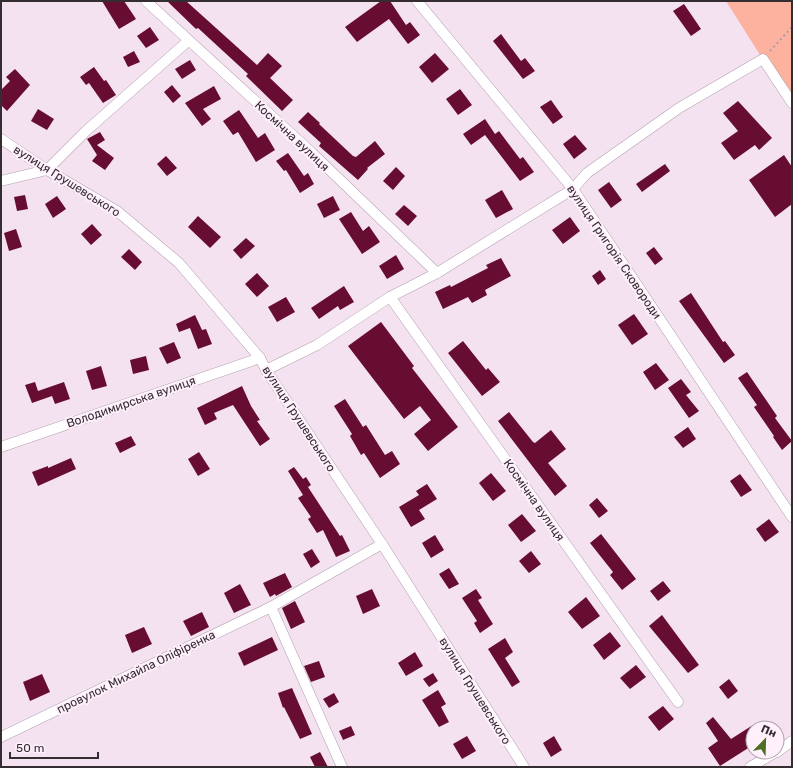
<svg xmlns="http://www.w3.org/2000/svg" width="793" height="768" font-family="Rubik,sans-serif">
	<rect width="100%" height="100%" fill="#f4e2f1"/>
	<polygon fill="#fdb2a0" points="726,1 792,1 792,102 772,74"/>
	<g fill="#680d32">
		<polygon points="102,1 124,1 136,19 119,29"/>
		<polygon points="167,1 186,1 257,65 268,53 282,66 270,78 293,100 282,111 246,76 248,74 198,28 196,29"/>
		<polygon points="381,1 390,1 406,25 410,22 420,35 408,44 389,19 357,42 345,27"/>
		<polygon points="684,4 701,29 691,36 673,11"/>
		<polygon points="150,27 159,40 146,48 137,36"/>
		<polygon points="501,34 521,61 525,58 535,71 523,79 493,41"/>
		<polygon points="134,51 140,62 128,67 123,57"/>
		<polygon points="435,53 449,69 432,83 419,67"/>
		<polygon points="190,60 196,70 182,79 175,69"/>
		<polygon points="94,67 104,81 106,80 116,95 103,103 89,83 86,85 80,77"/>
		<polygon points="15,69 30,85 7,111 1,105 1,90 10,81 6,77"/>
		<polygon points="172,85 181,96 173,103 164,92"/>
		<polygon points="214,86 221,99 203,109 211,119 202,126 185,103"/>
		<polygon points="460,89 472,105 458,115 446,99"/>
		<polygon points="551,100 563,117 553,124 540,107"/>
		<polygon points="738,101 772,138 759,150 755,145 734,160 721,143 738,131 723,113"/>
		<polygon points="38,109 54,119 47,130 31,121"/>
		<polygon points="239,110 258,138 265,133 275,150 256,162 238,132 233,135 223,121"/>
		<polygon points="308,112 320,123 319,124 353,156 356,157 375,141 385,154 367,168 368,169 358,180 319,146 321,143 298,122"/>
		<polygon points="485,119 495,134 499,131 520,159 523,157 534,172 520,181 485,135 471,145 463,134"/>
		<polygon points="100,132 105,140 97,145 114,158 105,170 92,161 97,155 87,139"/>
		<polygon points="575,135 587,149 574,159 563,144"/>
		<polygon points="288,153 304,176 308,173 314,184 300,193 286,170 284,171 276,161"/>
		<polygon points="784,155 792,167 792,204 775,217 749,180"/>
		<polygon points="166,156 177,168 167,176 157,164"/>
		<polygon points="665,164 670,171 642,192 636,184"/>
		<polygon points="396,167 405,176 393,190 383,181"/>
		<polygon points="609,182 622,200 611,208 598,190"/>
		<polygon points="502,190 513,209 496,218 485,200"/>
		<polygon points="25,195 28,209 17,211 14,197"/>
		<polygon points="57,196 66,209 53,218 45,204"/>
		<polygon points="333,196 340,210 324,218 317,204"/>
		<polygon points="404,205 417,216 408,226 395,214"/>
		<polygon points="351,212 363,231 369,226 380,242 362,254 339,219"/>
		<polygon points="198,216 221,237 210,248 188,227"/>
		<polygon points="570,217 580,231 563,244 552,230"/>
		<polygon points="92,224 102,235 91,245 81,234"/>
		<polygon points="16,229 22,247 9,251 4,233"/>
		<polygon points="246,238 255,246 241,259 233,250"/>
		<polygon points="654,247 663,259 655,265 646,253"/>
		<polygon points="129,249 142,262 135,270 121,257"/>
		<polygon points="396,255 404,269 387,279 379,266"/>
		<polygon points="501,258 511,276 485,290 487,295 472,303 468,297 443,309 435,292 450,285 451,287 488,268 486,265"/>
		<polygon points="600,270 606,279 598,285 592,276"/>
		<polygon points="257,273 269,286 257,297 245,284"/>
		<polygon points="344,286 354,302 340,310 338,306 319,319 311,308"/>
		<polygon points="691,293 723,342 725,341 735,355 724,363 679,301"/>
		<polygon points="286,297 295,312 277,322 268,307"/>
		<polygon points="634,314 648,334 632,345 618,325"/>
		<polygon points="195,315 202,330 206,329 212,344 198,349 190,328 179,332 176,324"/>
		<polygon points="381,322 414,366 412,368 458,427 428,451 414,434 431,420 420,406 404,419 348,346"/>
		<polygon points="463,341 486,370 488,368 500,382 482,396 448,353"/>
		<polygon points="174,342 181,358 167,364 159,348"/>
		<polygon points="146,356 149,370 133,374 130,360"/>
		<polygon points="656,363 669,380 655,390 643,372"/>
		<polygon points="101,366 107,386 92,390 86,371"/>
		<polygon points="747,372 777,416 775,418 792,441 782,450 773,437 774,436 754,407 757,405 738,378"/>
		<polygon points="681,379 691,392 686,395 699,411 689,418 668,388"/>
		<polygon points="35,382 38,391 64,382 70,399 55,404 52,396 32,403 25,385"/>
		<polygon points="242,386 251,406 260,420 257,421 270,439 260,446 233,405 214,413 217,419 205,425 197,408"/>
		<polygon points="345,399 363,427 366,425 385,455 392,451 400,464 380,478 364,453 361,455 350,436 352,434 334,406"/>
		<polygon points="509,412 533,442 535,443 551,430 566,449 548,463 567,486 555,496 498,421"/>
		<polygon points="688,427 696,439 683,448 674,437"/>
		<polygon points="131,436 136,445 120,453 115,443"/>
		<polygon points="199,452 210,469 198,476 188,459"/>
		<polygon points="71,458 76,469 38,486 32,472 48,466 48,468"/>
		<polygon points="294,467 303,479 306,477 311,485 308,487 340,536 342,535 350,551 336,557 323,530 317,533 308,519 311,517 298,498 303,495 288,471"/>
		<polygon points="491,473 506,491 493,501 479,483"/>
		<polygon points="740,474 752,490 741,497 730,481"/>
		<polygon points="427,484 437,499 419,510 425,519 411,527 399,507 419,495 416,491"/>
		<polygon points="597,498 608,511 599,518 589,505"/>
		<polygon points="522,514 536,531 521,542 508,525"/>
		<polygon points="769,519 779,532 765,542 756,529"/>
		<polygon points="601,534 636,579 622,590 610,575 613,572 590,543"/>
		<polygon points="435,535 444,550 431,558 422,543"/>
		<polygon points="312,549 320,562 311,568 303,554"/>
		<polygon points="531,551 541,564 529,573 519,561"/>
		<polygon points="449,568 459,584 449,589 439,574"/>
		<polygon points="285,573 292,587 276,596 275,594 270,597 263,583"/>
		<polygon points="663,581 671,591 658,601 650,591"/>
		<polygon points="240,584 251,605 234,613 224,593"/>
		<polygon points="372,589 380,606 363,614 356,596"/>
		<polygon points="476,589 482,598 478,600 493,624 480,633 474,623 477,621 462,598"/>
		<polygon points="586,597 600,616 582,629 568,612"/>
		<polygon points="295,601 305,622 291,629 282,608"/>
		<polygon points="202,612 209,627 191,636 183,621"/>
		<polygon points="662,615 699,665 688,673 649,626"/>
		<polygon points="144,627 152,644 132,653 125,635"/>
		<polygon points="610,632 621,646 604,660 593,645"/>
		<polygon points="272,637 278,650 244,666 238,653"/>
		<polygon points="505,638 513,652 505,658 520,682 512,687 488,649"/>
		<polygon points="415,652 423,666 406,676 398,663"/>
		<polygon points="319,661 325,677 311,682 304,666"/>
		<polygon points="636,665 646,677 630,689 620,678"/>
		<polygon points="433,673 438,681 429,687 423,679"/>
		<polygon points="42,674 50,692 30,701 23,682"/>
		<polygon points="729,679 738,691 728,699 719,687"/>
		<polygon points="292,688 312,734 300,739 284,707 283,708 278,693"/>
		<polygon points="438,690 446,704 441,707 449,722 439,727 422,700"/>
		<polygon points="334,693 339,702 329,708 323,699"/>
		<polygon points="663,706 674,719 659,731 648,717"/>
		<polygon points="713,717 731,739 753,725 753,745 720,766 708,748 718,741 706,723"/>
		<polygon points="351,726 355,735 343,740 339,731"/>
		<polygon points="467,736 476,751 462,759 453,744"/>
		<polygon points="554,736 562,750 551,757 543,743"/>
		<polygon points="320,752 328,767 315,767 310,757"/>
	</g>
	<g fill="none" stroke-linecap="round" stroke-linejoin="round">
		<g stroke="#b1a0ae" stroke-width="11">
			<g id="minor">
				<polyline points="146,1 311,152 437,273"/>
				<polyline points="417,1 573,189 792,517"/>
				<polyline points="1,139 47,170 117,211 179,263 260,358 266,370 382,544 524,767"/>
				<polyline points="1,181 47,170 86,131 188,41"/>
				<polyline points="390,297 678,702"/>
				<polyline points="266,370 317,345 390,297 437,273 573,189 587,173 679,108 763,59 792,103"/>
				<polyline points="1,447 260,358"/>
				<polyline points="271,607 342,767"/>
				<polyline points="1,737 271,607 382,544"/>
				<polyline points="777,752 792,741"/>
				<polyline points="750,767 776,752"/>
			</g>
		</g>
		<polyline stroke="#aa9ca7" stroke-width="2" stroke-dasharray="2 3" stroke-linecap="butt" points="770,51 792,27"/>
		<use href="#minor" stroke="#fff" stroke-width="10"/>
	</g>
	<g text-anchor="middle" stroke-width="4" stroke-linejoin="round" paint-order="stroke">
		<g font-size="12" fill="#342d32" stroke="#fff0fc">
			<text transform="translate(292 136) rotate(43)" y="4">Космічна вулиця</text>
			<text transform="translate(67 181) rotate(32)" y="4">вулиця Грушевського</text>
			<text transform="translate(614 252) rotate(56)" y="4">вулиця Григорія Сковороди</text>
			<text transform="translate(131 402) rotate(-19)" y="4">Володимирська вулиця</text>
			<text transform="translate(299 419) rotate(57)" y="4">вулиця Грушевського</text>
			<text transform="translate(534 500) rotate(55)" y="4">Космічна вулиця</text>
			<text transform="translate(136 672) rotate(-26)" y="4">провулок Михайла Оліфіренка</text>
			<text transform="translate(475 691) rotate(58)" y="4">вулиця Грушевського</text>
		</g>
	</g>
	<rect width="793" height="768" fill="none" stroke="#342d32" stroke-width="4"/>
	<g transform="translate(765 740) rotate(23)"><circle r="19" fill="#fff0fc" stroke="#aea2ab"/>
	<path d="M0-3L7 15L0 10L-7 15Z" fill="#4f6e24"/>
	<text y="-6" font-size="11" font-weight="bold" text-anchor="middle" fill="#342d32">Пн</text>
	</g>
	<path d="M10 752v6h88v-6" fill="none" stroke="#342d32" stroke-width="2"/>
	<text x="16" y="752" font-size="12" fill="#342d32" stroke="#fff0fc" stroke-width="3" paint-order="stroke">50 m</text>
</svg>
